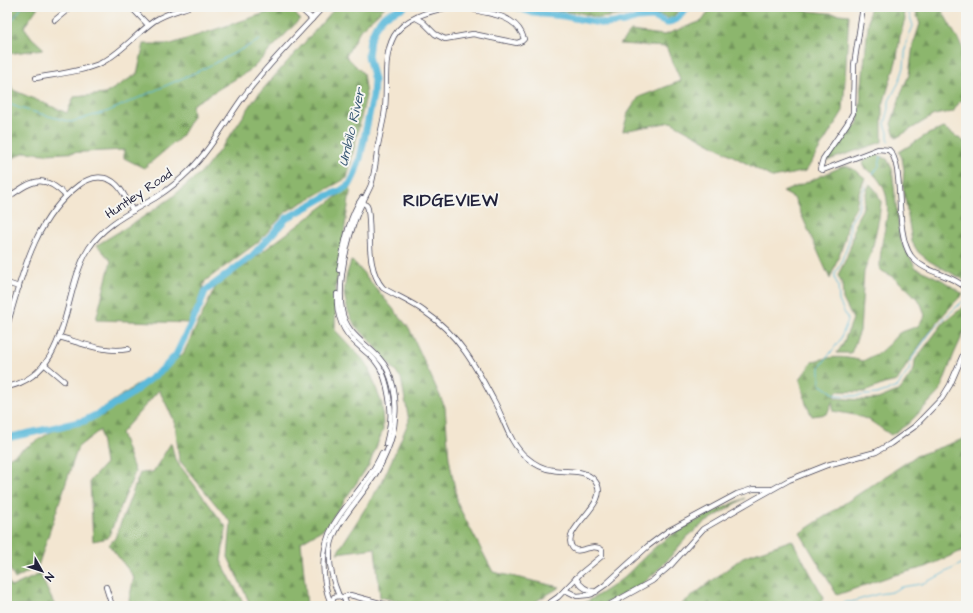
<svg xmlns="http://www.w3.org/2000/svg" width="973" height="613" font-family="'Architects Daughter',sans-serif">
	<defs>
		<pattern id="forest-firs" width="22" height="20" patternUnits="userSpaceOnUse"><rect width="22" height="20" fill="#8cb66d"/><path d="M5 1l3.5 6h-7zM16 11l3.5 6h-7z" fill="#72945b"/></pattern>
	</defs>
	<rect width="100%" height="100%" fill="#f6f6f2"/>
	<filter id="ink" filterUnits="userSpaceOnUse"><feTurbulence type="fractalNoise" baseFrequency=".025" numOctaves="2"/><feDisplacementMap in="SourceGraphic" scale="8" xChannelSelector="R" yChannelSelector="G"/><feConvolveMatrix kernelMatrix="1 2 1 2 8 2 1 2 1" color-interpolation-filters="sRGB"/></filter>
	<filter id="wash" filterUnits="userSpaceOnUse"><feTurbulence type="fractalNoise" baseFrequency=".012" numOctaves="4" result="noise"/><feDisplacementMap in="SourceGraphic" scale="16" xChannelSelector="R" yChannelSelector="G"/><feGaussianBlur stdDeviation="0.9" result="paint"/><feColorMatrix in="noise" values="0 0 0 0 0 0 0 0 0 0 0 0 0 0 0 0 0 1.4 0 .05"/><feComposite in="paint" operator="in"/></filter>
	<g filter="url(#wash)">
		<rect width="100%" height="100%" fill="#f3e6d1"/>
		<g fill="url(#forest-firs)" stroke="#576c54">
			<polygon points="11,7 38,7 24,27 32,38 44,49 7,54 7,13"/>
			<polygon points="278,7 289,7 300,19 252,69 192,105 193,116 180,138 144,168 124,158 124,150 45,154 25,152 7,161 7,76 13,90 67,113 74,97 105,94 137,74 144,44 171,44 275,10"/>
			<polygon points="336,7 385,7 360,30 346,56 363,73 366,96 347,178 287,211 258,242 205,281 191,323 96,320 111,261 97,245 140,219 171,198 205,169 230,136 256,97"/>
			<polygon points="536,7 682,7 671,19 648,12 599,18 581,13 559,11"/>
			<polygon points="712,7 768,7 849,15 843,111 806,171 773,178 671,122 623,131 628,113 639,97 681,81 666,47 620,44 631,31 664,35 702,21"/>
			<polygon points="870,7 903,7 905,19 900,36 897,58 882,108 882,142 826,161 858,123"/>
			<polygon points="914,7 940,7 966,54 966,100 960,101 953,112 934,115 896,138 891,124 897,107 901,93 909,75 913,45 920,24"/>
			<polygon points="944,128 966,143 964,159 966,165 966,281 929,261 918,252 912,242 903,185 904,170 902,158 899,152 928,134"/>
			<path d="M875 154 887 159 892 169 900 240 916 268 942 280 963 294C936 320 916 349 897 381L884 384 864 392 837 391 834 398 861 400 878 399 900 390 914 370 915 360 944 322 966 305 965 330 954 354 940 391 908 424 891 435 869 420 855 415 833 411V400L827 414 812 416 806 404 800 379 813 361C836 356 841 356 863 361L880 352 889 344 899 333 918 326 925 316C924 313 923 308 921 304 911 290 895 277 880 270 880 264 880 257 881 251 883 229 894 206 882 185 877 177 873 172 864 168L863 161Z"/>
			<polygon points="847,166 855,170 865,178 858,195 856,207 849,219 844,242 830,279 794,198 783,192 810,181 841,167"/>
			<polygon points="870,184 877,192 881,202 879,218 872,250 864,272 860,331 851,353 837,353 843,344 853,319 843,299 842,284 838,275 846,259 852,242 854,229 858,217 862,210 867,190"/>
			<polygon points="351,186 336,286 335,330 367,364 382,404 383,430 369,465 325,528 301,542 307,606 251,606 228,557 231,523 179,460 175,422 159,390 121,433 135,472 108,538 93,541 90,481 105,464 100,430 78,447 38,566 15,579 7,563 7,459 56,429 91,416 183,354 216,286"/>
			<polygon points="351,261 355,263 409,328 445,407 449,458 458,505 493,572 560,587 528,606 418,606 380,597 375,548 337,553 382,482 409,421 401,378 369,339 355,326 348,311 344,294 346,277"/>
			<polygon points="966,438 966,549 926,567 891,576 837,595 800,533 916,456"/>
			<polygon points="171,443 175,459 226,527 221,561 245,606 132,606 129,600 134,577 109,545 115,538 140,473 153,472"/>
			<path d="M745 498 703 524 687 537 665 563 645 582 600 606H580C594 597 610 589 623 578 638 565 650 549 666 539 691 522 718 510 745 498Z"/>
			<polygon points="792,540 824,598 817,606 679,606 743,557"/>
			<polygon points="40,574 55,606 7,606 7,579 11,587"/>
		</g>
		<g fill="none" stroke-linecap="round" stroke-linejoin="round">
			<g stroke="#5cbada" stroke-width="1">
				<polyline points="7,28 22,7"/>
				<polyline points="7,103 19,108 71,122 109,111 203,69 260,40"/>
				<polyline points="888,142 888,132 885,124 889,109 889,101 899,82 904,67 906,43 913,26 907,7"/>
				<polyline points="873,174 879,166 881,156"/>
				<polyline points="867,182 861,195 858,210 850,223 849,241 840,265 835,273 835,279 838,286 839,301 848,320 840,340 820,367 820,384 836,395 857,396 877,394 897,387 909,370 912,358 931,332 939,323 963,301"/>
				<polyline points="840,606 845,602 851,602 878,594 892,592 901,587 921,584 935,578 961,564 966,563"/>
			</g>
			<g stroke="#5cbada" stroke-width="7">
				<polyline points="517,7 533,13 564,16 605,24 624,22 638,18 653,17 667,23 677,19 688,7"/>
				<polyline points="7,438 84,421 102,412 131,394 163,369 176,355 200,305 205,291 252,256 287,218 327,196 340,191 350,184 354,176 360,158 373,96 374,80 368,56 370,39 376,26 384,16 404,7"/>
			</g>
		</g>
	</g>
	<g filter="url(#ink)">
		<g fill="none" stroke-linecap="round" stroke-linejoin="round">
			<g stroke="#413f52" stroke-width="6">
				<g id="minor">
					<polyline points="131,7 148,25"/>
					<polyline points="299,7 312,19"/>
					<path d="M863 7 854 65 853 113 847 124 823 159 820 169 823 170 878 149 889 150C906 166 893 230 911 256 925 274 950 273 966 288"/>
					<path d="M416 18 423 22 435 34 445 39 473 34 517 43 522 41 524 39C519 22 504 16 488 13 480 12 473 9 466 7"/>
					<polyline points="55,20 71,7"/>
					<path d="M36 78C57 74 81 72 101 63 121 53 136 34 154 21 164 14 176 11 188 7"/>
					<path d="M7 198C32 181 42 172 66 196"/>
					<path d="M362 201 367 206 368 209C372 235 365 267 383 288 396 296 412 302 425 312 458 334 475 365 493 399 504 418 509 443 526 457 534 464 542 469 553 470 567 473 585 468 595 481 613 503 560 528 572 547 578 557 592 541 602 550V556L580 574 558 597 545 606"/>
					<path d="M339 270C344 247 348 218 362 198"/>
					<polyline points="7,283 19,287"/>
					<path d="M337 294C336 314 342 332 358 345 364 351 371 355 376 362 382 369 385 378 387 387 392 410 392 421 386 444"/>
					<path d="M7 326C22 275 34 219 79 185 91 176 106 174 117 185 124 192 128 203 133 211"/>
					<path d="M59 337C82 343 104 353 128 349"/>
					<polyline points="44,364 64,381"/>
					<path d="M7 387C72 373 61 292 89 248 105 223 134 211 158 196 169 189 180 180 189 171 210 150 224 124 241 100 265 67 295 38 323 7"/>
					<path d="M576 578C580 586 587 591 596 592"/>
					<polyline points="106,587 112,606"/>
					<polyline points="565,590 577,596 588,595 592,594 605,585 648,546 668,531 737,494 753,489 771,489"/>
					<path d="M339 596C316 541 339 526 368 485 382 466 394 440 395 417 397 399 393 373 380 359 366 343 346 334 342 311 337 283 347 239 358 212 362 203 367 194 371 185 375 172 376 158 378 145 380 135 382 126 384 116 389 90 381 60 394 36 404 18 430 11 449 7"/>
					<polyline points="343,597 350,595 391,606"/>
					<path d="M331 604C321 579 320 548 334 524 349 499 371 479 382 453"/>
					<polyline points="331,604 334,597 339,596 344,598 347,606"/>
					<polyline points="607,606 652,581 671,565 703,529 755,499 789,480 827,465 876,452 890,444 914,427 942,398 950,385 966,348"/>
				</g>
			</g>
			<use href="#minor" stroke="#fff" stroke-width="4.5"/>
		</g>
	</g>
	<g text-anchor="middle" stroke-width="4" stroke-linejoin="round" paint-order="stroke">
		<g font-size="13" fill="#22223b" stroke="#f6f6f2">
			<text transform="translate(138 193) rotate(-34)" y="5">Huntley Road</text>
		</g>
		<g font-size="14" font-style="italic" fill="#365773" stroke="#f6f6f2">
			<text transform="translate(351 127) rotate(-77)" y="5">Umbilo River</text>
		</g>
		<g font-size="17" font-weight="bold" letter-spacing="1" fill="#22223b" stroke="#f6f6f2">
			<text x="451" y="206">RIDGEVIEW</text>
		</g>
	</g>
	<rect width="973" height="613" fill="none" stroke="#f6f6f2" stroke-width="24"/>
	<g transform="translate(42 571) rotate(129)" stroke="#f6f6f2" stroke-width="3" paint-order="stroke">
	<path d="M0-3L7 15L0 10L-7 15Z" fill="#22223b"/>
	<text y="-6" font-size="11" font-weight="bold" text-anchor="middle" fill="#22223b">N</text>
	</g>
</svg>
